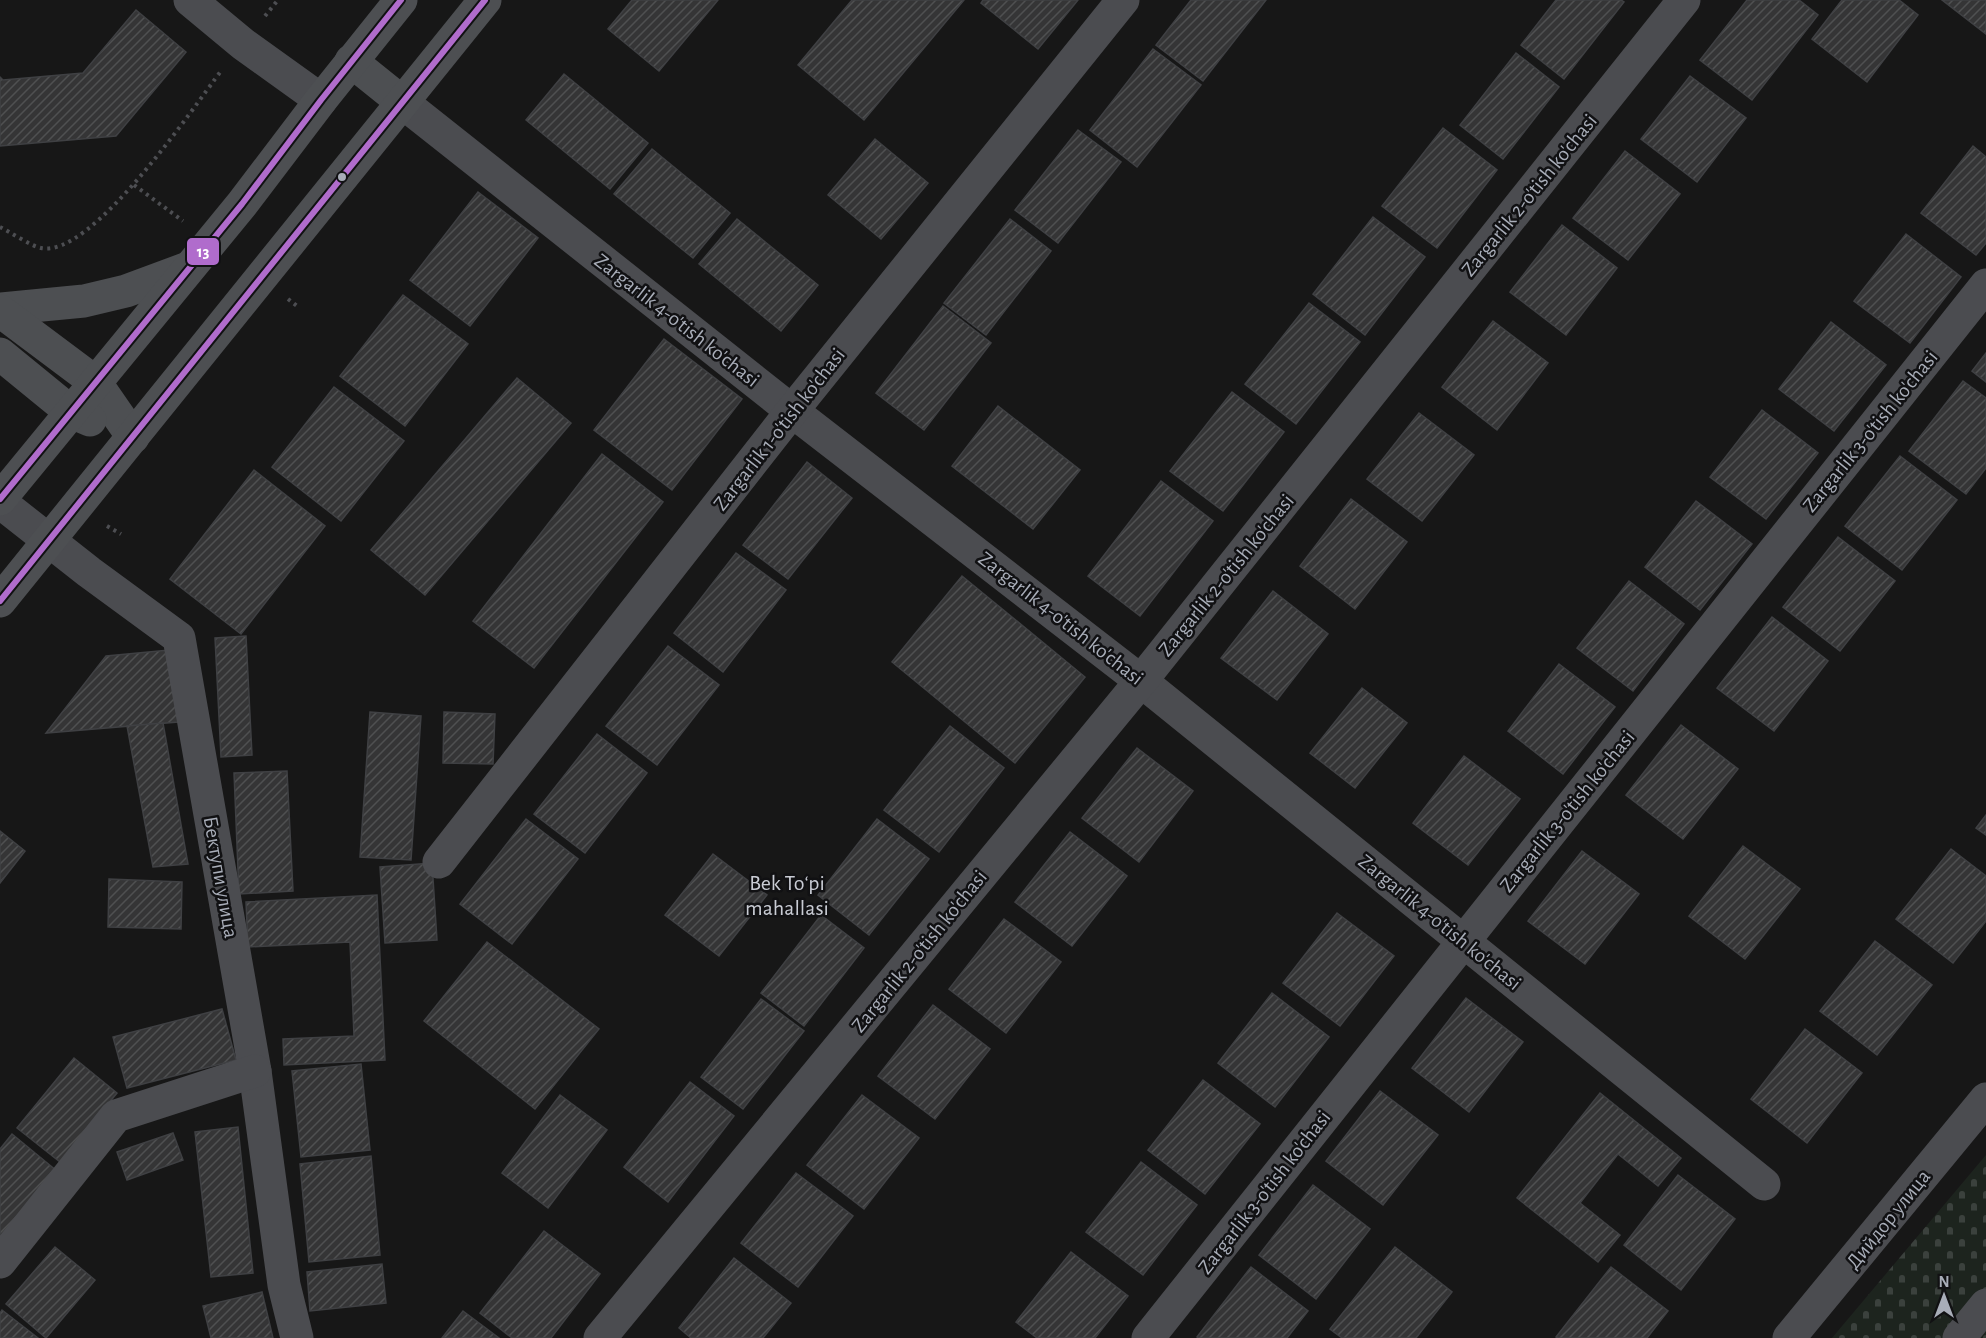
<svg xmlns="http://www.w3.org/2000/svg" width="1986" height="1338" font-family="'Alegreya Sans',sans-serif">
	<defs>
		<pattern id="cemetery-stones" width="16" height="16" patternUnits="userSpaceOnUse" patternTransform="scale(1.5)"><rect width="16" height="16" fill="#1d241e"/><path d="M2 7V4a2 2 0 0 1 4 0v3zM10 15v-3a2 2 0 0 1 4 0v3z" fill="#3b413d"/></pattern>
		<pattern id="building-hatch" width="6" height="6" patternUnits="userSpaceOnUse" patternTransform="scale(1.5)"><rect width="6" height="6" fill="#353536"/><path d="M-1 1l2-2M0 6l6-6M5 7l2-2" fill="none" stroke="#4f5051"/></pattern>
	</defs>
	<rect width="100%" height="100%" fill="#171717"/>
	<polygon fill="url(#cemetery-stones)" points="1986,1155 1986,1338 1832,1338"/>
	<g fill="url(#building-hatch)" stroke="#3f4043" stroke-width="1.5">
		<polygon points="632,0 718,0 659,71 608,29"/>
		<polygon points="852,0 964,0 864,120 798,65"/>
		<polygon points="983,0 1078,0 1038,49 981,3"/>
		<polygon points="1191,0 1266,0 1203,81 1156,45"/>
		<polygon points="1556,0 1621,0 1624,2 1564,79 1521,45"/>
		<polygon points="1747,0 1799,0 1818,15 1752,100 1700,60"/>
		<polygon points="1842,0 1899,0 1918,15 1867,82 1812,39"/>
		<polygon points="1942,0 1986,0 1986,34"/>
		<polygon points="136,10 186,52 116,136 0,146 0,77 3,80 83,73"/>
		<polygon points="1153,49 1201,85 1137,167 1090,130"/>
		<polygon points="1516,53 1559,87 1503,159 1460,125"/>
		<polygon points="564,74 648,143 610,189 526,120"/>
		<polygon points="1690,76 1746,118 1697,182 1641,139"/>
		<polygon points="1443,128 1497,170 1437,248 1382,206"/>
		<polygon points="1078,130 1121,162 1058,243 1015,210"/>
		<polygon points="875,139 928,183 881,239 828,195"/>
		<polygon points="1973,146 1986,157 1986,243 1976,255 1921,213"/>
		<polygon points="652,149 730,213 693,258 614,194"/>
		<polygon points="1625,151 1680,194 1628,260 1573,218"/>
		<polygon points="478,192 538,238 470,326 410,280"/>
		<polygon points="1373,217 1425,257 1365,335 1313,294"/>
		<polygon points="737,219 818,285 781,331 699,264"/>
		<polygon points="1010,219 1051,251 986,335 944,303"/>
		<polygon points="1562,225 1617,268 1566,335 1510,292"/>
		<polygon points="1906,234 1961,277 1910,343 1854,301"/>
		<polygon points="403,295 468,344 405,426 340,376"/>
		<polygon points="1309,303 1360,342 1296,424 1245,384"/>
		<polygon points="943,306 991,343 924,430 876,393"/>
		<polygon points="1493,321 1548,363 1497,430 1442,387"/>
		<polygon points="1831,322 1886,365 1834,431 1779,389"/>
		<polygon points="664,339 742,399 672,490 594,430"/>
		<polygon points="1986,353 1986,382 1972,371"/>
		<polygon points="517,378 571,423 425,595 371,550"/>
		<polygon points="1963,381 1986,398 1986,468 1966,494 1909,451"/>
		<polygon points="334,387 404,441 341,521 272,467"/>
		<polygon points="1232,392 1284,432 1223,511 1170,471"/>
		<polygon points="998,406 1080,470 1033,529 952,466"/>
		<polygon points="1762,410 1818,453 1766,519 1710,477"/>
		<polygon points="1419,413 1474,455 1422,521 1367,479"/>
		<polygon points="602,454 663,502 534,668 473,621"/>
		<polygon points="1900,456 1957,500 1902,570 1845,526"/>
		<polygon points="807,462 852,498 788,579 743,545"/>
		<polygon points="254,470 325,526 241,634 170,579"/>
		<polygon points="1161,481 1213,521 1140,616 1088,576"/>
		<polygon points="1351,499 1407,542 1355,609 1300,566"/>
		<polygon points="1696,501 1752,544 1700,610 1645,567"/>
		<polygon points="1838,537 1895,581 1840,651 1783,607"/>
		<polygon points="736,553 786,590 723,672 674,633"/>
		<polygon points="962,576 1085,677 1015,763 892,662"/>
		<polygon points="1629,581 1684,624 1633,691 1577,648"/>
		<polygon points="1273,591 1328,634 1277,700 1221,658"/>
		<polygon points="1772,617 1828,661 1774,731 1717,688"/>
		<polygon points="246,636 252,755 221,757 215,638"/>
		<polygon points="668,646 719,685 657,765 606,726"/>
		<polygon points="169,650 178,722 46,733 106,656"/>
		<polygon points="1559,664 1615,707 1563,774 1508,731"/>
		<polygon points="1362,688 1407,723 1355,788 1310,753"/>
		<polygon points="370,712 421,716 411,860 360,857"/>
		<polygon points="444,712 495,714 493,764 443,763"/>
		<polygon points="163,723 188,864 153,867 127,726"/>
		<polygon points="1681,725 1738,769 1683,839 1626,795"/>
		<polygon points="950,726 1004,768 939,852 884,810"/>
		<polygon points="597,734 647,773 585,853 534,814"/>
		<polygon points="1137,748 1193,791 1139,862 1082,818"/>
		<polygon points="1464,756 1520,799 1468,865 1413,823"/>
		<polygon points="287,771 293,891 239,894 234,773"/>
		<polygon points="1986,815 1986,835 1976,828"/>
		<polygon points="526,819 578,859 512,944 460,904"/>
		<polygon points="877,819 929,859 869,935 818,895"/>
		<polygon points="0,831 25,851 0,883"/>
		<polygon points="1070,832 1127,876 1072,946 1015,902"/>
		<polygon points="1743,846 1800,889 1745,959 1689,916"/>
		<polygon points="1951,849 1986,876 1986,921 1953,963 1896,919"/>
		<polygon points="1582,851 1639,894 1585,964 1528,921"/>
		<polygon points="713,854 767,895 719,956 665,915"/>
		<polygon points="432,863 437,940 385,943 380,867"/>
		<polygon points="109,879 182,882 181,929 108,927"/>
		<polygon points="377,895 385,1060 284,1065 283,1039 354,1036 350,942 248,947 246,902"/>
		<polygon points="1337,913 1394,956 1340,1026 1283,983"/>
		<polygon points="821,915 864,948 804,1026 761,993"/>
		<polygon points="1004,919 1061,962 1006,1033 949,989"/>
		<polygon points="1875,941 1932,985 1877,1055 1820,1011"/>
		<polygon points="487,942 599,1029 535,1109 424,1021"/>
		<polygon points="1272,993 1329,1037 1275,1107 1218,1063"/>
		<polygon points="1466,998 1523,1042 1469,1112 1412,1068"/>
		<polygon points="761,999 804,1031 743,1109 701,1077"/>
		<polygon points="933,1005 990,1049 935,1119 878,1076"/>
		<polygon points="222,1009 236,1060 127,1088 113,1037"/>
		<polygon points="1805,1029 1862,1073 1807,1143 1751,1099"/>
		<polygon points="74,1058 117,1093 60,1162 17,1128"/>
		<polygon points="361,1064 370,1150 301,1157 292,1071"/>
		<polygon points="1203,1080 1260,1124 1205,1194 1148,1150"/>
		<polygon points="690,1082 734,1116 668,1202 624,1167"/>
		<polygon points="1380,1091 1438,1135 1383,1205 1326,1161"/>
		<polygon points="1600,1093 1681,1158 1658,1186 1618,1154 1580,1203 1620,1235 1598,1262 1517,1198"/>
		<polygon points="560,1095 607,1130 548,1208 502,1173"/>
		<polygon points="862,1095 919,1138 864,1209 807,1165"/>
		<polygon points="238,1127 253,1273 211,1277 195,1132"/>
		<polygon points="173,1133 183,1160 127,1180 117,1152"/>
		<polygon points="12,1134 57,1171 0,1241 0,1149"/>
		<polygon points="371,1156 380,1255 309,1262 300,1164"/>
		<polygon points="1141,1162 1197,1205 1143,1275 1086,1232"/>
		<polygon points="796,1173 853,1216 798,1287 741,1243"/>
		<polygon points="1678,1175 1735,1219 1681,1290 1624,1245"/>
		<polygon points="1313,1185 1370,1229 1316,1299 1259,1255"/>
		<polygon points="544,1231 600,1274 551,1338 512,1338 480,1313"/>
		<polygon points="55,1247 95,1280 46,1338 6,1304"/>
		<polygon points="1395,1247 1452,1292 1416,1338 1342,1338 1330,1329"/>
		<polygon points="1071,1252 1128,1296 1095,1338 1037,1338 1016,1322"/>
		<polygon points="734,1258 791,1303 763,1338 691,1338 679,1328"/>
		<polygon points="382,1264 386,1303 310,1311 307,1272"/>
		<polygon points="1251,1267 1308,1311 1287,1338 1198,1338 1197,1337"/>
		<polygon points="1611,1267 1668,1311 1647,1338 1558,1338 1556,1337"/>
		<polygon points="262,1292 273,1338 211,1338 203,1306"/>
		<polygon points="2,1310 38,1338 0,1338 0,1313"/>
		<polygon points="463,1311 499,1338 442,1338"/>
	</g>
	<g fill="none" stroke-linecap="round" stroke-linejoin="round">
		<g stroke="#4d4e52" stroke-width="4" stroke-dasharray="3 4.5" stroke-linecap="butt">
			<polyline points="265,16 278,0"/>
			<polyline points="134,185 183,221"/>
			<path d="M0 227C10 232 31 246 41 248 91 259 193 108 221 71"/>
			<polyline points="288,299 297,306"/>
			<polyline points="107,526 121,534"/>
		</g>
		<g stroke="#4b4c50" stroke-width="33">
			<polyline points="190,0 243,44 321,100"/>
			<polyline points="402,102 792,411 1141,681 1764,1184"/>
			<polyline points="0,502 89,572 179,638 255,1071 284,1285 297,1338"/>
			<polyline points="439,862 792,411 1123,0"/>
			<polyline points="0,1262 116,1116 255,1071"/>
			<polyline points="600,1338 1141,681 1684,0"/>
			<polyline points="1148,1338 1986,285"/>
			<polyline points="1789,1338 1986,1099"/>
			<polyline points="1959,1338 1986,1305"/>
		</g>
		<g stroke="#4d4f52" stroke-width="33">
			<polyline points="351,61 402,102"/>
			<polyline points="0,309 84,301 126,291 188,268"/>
			<polyline points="0,311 95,382 133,437"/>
			<polyline points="0,354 71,412 90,420"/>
			<polyline points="0,499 242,204 321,100 401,0"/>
			<polyline points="0,601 485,0"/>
		</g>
		<g stroke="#111113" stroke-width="10">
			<g id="bus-1">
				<polyline points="0,499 242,204 321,100 401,0"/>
				<polyline points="0,601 485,0"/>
			</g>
		</g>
		<use href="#bus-1" stroke="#b06ccc" stroke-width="6"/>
	</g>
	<circle fill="#a8adb8" stroke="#111113" stroke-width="2" cx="342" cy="177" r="5"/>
	<g text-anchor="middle" stroke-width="5" stroke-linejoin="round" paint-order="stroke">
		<g font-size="21" fill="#a8adb8" stroke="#111113">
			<text transform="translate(1529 195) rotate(-51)" y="7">Zargarlik 2-o'tish ko'chasi</text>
			<text transform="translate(677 320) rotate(38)" y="7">Zargarlik 4-o'tish ko'chasi</text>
			<text transform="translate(779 429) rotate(-52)" y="7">Zargarlik 1-o'tish ko'chasi</text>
			<text transform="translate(1870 431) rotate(-51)" y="7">Zargarlik 3-o'tish ko'chasi</text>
			<text transform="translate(1226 575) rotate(-51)" y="7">Zargarlik 2-o'tish ko'chasi</text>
			<text transform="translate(1061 618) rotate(38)" y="7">Zargarlik 4-o'tish ko'chasi</text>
			<text transform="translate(1567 811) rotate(-51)" y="7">Zargarlik 3-o'tish ko'chasi</text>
			<text transform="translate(221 877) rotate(80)" y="7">Бектупи улица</text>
			<text transform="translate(1440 922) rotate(39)" y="7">Zargarlik 4-o'tish ko'chasi</text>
			<text transform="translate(919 951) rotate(-51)" y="7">Zargarlik 2-o'tish ko'chasi</text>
			<text transform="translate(1264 1192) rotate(-52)" y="7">Zargarlik 3-o'tish ko'chasi</text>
			<text transform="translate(1888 1219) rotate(-51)" y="7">Дийдор улица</text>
		</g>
		<g font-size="22" fill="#c9ccd4" stroke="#111113">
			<text x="787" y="890">Bek Toʻpi<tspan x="787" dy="25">mahallasi</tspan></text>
		</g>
	</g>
	<rect stroke="#111113" stroke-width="2" x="186" y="237" width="34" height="29" rx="6" fill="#b06ccc"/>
	<g font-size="16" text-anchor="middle" font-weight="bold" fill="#fff">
		<text x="203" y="257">13</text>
	</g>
	<g transform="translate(1944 1296)" stroke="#111113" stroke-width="4.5" paint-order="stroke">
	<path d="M0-4.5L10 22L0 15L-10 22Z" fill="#a8adb8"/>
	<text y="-9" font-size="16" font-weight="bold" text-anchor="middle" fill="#a8adb8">N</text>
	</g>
</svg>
